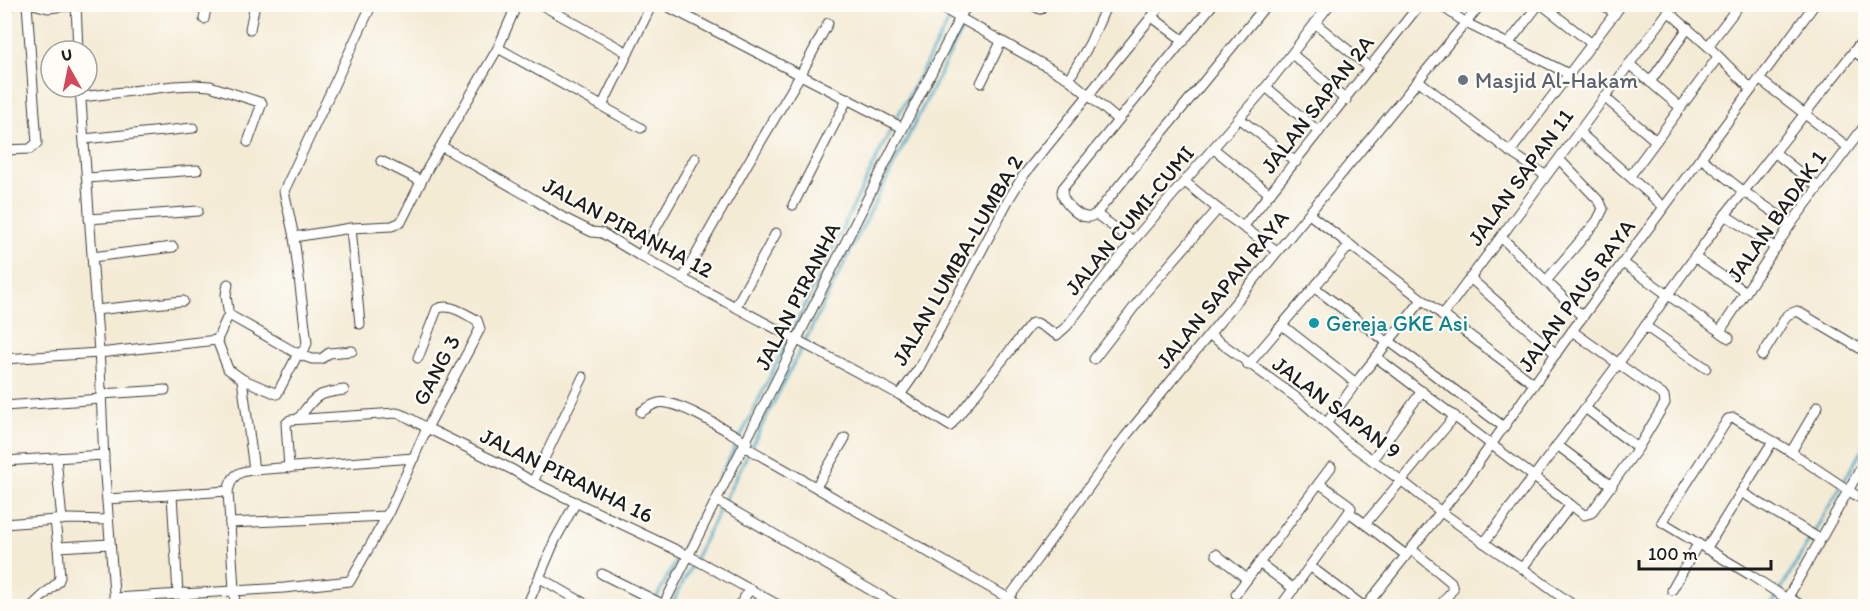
<svg xmlns="http://www.w3.org/2000/svg" width="1870" height="611" viewBox="0 0 1870 611" font-family="Itim,sans-serif">
<style>
.lines{fill:none;stroke-linecap:round;stroke-linejoin:round}
.stream{stroke:#44a7c4;stroke-width:3}
.minor-casing{stroke:#3c3b38;stroke-width:11}
.minor{stroke:#fff;stroke-width:9}
.worship-dot{fill:#6b7280;stroke:#fdfcf7;stroke-width:2}
.culture-dot{fill:#0f9aa8;stroke:#fdfcf7;stroke-width:2}
.labels{text-anchor:middle;stroke-width:4.5;stroke-linejoin:round;paint-order:stroke}
.worship-label{font-size:22px;fill:#5b616d;stroke:#fdfcf7;text-anchor:start}
.street-label{font-size:22px;fill:#1c1c1c;stroke:#fdfcf7}
.culture-label{font-size:22px;fill:#0d838f;stroke:#fdfcf7;text-anchor:start}
</style>
<rect width="100%" height="100%" fill="#fdfcf7"/>
<filter id="ink" filterUnits="userSpaceOnUse"><feTurbulence type="fractalNoise" baseFrequency=".0167" numOctaves="2"/><feDisplacementMap in="SourceGraphic" scale="12" xChannelSelector="R" yChannelSelector="G"/><feConvolveMatrix kernelMatrix="1 2 1 2 8 2 1 2 1" color-interpolation-filters="sRGB"/></filter>
<filter id="wash" filterUnits="userSpaceOnUse"><feTurbulence type="fractalNoise" baseFrequency=".008" numOctaves="4" result="noise"/><feDisplacementMap in="SourceGraphic" scale="24" xChannelSelector="R" yChannelSelector="G"/><feGaussianBlur stdDeviation="1.35" result="paint"/><feColorMatrix in="noise" values="0 0 0 0 0 0 0 0 0 0 0 0 0 0 0 0 0 1.4 0 .05"/><feComposite in="paint" operator="in"/></filter>
<g filter="url(#wash)">
<rect width="100%" height="100%" fill="#f4ebd5"/>
<g class="lines">
<g class="stream">
<path d="M682,549L740,438L894,123L958,4"/>
<path d="M652,606L679,555"/>
<path d="M671,606L975,4"/>
<path d="M1771,606L1866,443"/>
</g>
</g>
</g>
<g filter="url(#ink)">
<g class="lines">
<g class="minor-casing">
<g id="minor">
<path d="M33,4L48,8L76,5"/>
<path d="M76,4L78,51"/>
<path d="M540,4L628,53"/>
<path d="M663,4L903,128"/>
<path d="M935,4L1069,79L1090,43L1107,4"/>
<path d="M1030,4L1040,9L1044,4"/>
<path d="M1213,4L1063,188C1058,199 1078,217 1087,217C1090,218 1093,215 1096,214L1267,4"/>
<path d="M1439,4L1466,23L1569,74"/>
<path d="M1541,4L1591,43"/>
<path d="M1602,4L1615,14"/>
<path d="M4,7L13,4"/>
<path d="M1668,11L1711,49L1751,89"/>
<path d="M1152,17L1184,41"/>
<path d="M204,19L207,4"/>
<path d="M1315,23L1370,68"/>
<path d="M250,29L255,4"/>
<path d="M1508,44L1539,4"/>
<path d="M1708,46L1740,4"/>
<path d="M498,48L641,128"/>
<path d="M1854,51L1866,60"/>
<path d="M1292,54L1346,100"/>
<path d="M1629,64L1681,108"/>
<path d="M1069,79L1118,120"/>
<path d="M1759,79L1848,147"/>
<path d="M1419,81L1510,152L1545,175"/>
<path d="M1650,82L1688,28"/>
<path d="M981,83L1001,42"/>
<path d="M80,87L100,366L104,462L115,606"/>
<path d="M1266,87L1319,132"/>
<path d="M81,97L174,86L195,85L210,86L262,103L248,142"/>
<path d="M1604,97L1656,141"/>
<path d="M602,106L652,4"/>
<path d="M1239,118L1296,162"/>
<path d="M1579,132L1664,207"/>
<path d="M84,139L193,128"/>
<path d="M441,146L535,200L562,217L592,232L602,233L640,256L900,395L950,426L1032,323H1037L1057,335L1067,326L1133,241L1266,87L1330,4"/>
<path d="M1214,149L1270,194"/>
<path d="M4,150L30,149L37,143L27,4"/>
<path d="M1510,152L1622,4"/>
<path d="M1774,152L1818,187"/>
<path d="M1701,158L1743,191L1791,224"/>
<path d="M381,161L421,181"/>
<path d="M1630,176L1718,57"/>
<path d="M87,178L197,170"/>
<path d="M1185,182L1218,209L1277,251"/>
<path d="M793,205L848,98"/>
<path d="M1096,214L1133,241"/>
<path d="M1309,214L1534,384"/>
<path d="M1725,215L1776,248"/>
<path d="M89,219L198,211"/>
<path d="M1243,227L1420,4"/>
<path d="M351,228L360,324"/>
<path d="M294,237L284,191L372,4"/>
<path d="M1501,237L1583,317"/>
<path d="M640,256L695,158"/>
<path d="M92,257L173,247"/>
<path d="M1694,257L1746,292"/>
<path d="M1623,263L1729,338"/>
<path d="M683,278L745,168L801,74L828,23"/>
<path d="M1470,278L1556,354"/>
<path d="M1546,281L1597,221L1603,209L1600,202L1559,159"/>
<path d="M228,284L226,295L229,317"/>
<path d="M1315,288L1388,343"/>
<path d="M736,306L776,233"/>
<path d="M95,310L183,301"/>
<path d="M1442,316L1674,4"/>
<path d="M1282,325L1356,383"/>
<path d="M1645,326L1706,368"/>
<path d="M1720,331L1791,224L1866,124"/>
<path d="M1210,335L1301,401L1347,442L1402,481L1440,511L1493,549L1522,568L1571,505L1584,515L1591,513L1638,448L1665,403L1664,396L1572,331"/>
<path d="M217,340L227,318L231,316L298,354L312,359H321L329,353L352,351"/>
<path d="M1389,341L1504,427"/>
<path d="M1762,356L1787,315L1797,311L1866,352"/>
<path d="M1376,357L1571,505"/>
<path d="M418,358L437,309C449,302 466,315 477,320L480,329L427,428L513,470L533,482L689,556L780,606"/>
<path d="M4,359L99,353L217,340L228,369L242,379L277,394L298,354L304,350L307,343L294,237L351,228L392,226L401,222L428,168L498,48L517,4"/>
<path d="M1094,359L1145,293L1218,209"/>
<path d="M1248,365L1350,245"/>
<path d="M242,379L254,470"/>
<path d="M101,394L165,390"/>
<path d="M900,395L919,368L1009,199L1023,176L1162,4"/>
<path d="M4,406L101,399"/>
<path d="M1585,408L1638,448"/>
<path d="M641,412C649,407 656,401 667,403C687,406 727,431 747,442"/>
<path d="M298,419C316,396 314,394 344,390"/>
<path d="M1326,424L1361,376L1422,300"/>
<path d="M1557,445L1612,486"/>
<path d="M744,446L1008,598L1017,606"/>
<path d="M1791,452L1818,406"/>
<path d="M56,458L62,520"/>
<path d="M1372,460L1422,391"/>
<path d="M4,461L104,455"/>
<path d="M533,482L583,377"/>
<path d="M1319,483L1331,467"/>
<path d="M816,487L845,438"/>
<path d="M1741,492L1820,539"/>
<path d="M172,495L178,594"/>
<path d="M107,499L228,491"/>
<path d="M717,501L898,606"/>
<path d="M1349,512L1406,555"/>
<path d="M55,520L58,547"/>
<path d="M230,523L387,516"/>
<path d="M4,524L69,519L108,520"/>
<path d="M1365,524L1455,416"/>
<path d="M1484,543L1618,364L1725,215L1866,36"/>
<path d="M1411,549L1451,582L1453,589L1440,606"/>
<path d="M1706,549L1773,441"/>
<path d="M1216,554L1247,579"/>
<path d="M1259,563L1294,589"/>
<path d="M1311,567L1363,606"/>
<path d="M1522,568L1574,606"/>
<path d="M602,574L664,605"/>
<path d="M540,578L582,602"/>
<path d="M1672,590L1698,544"/>
<path d="M184,593L185,606"/>
<path d="M1236,594L1319,483L1348,504L1351,508L1349,512L1281,606"/>
<path d="M1788,597L1802,606"/>
<path d="M114,598L284,588L350,581L387,516L427,428C417,423 407,415 396,413L290,420L286,424L289,468"/>
<path d="M1787,599L1752,576L1662,522L1728,419L1734,418L1791,452L1866,502"/>
<path d="M32,606L58,582L60,577L58,547L110,544"/>
<path d="M235,606L228,491C232,475 238,471 254,470L414,458"/>
<path d="M527,606L555,540L576,502"/>
<path d="M663,606L907,120L967,4"/>
<path d="M739,606L750,589"/>
<path d="M1003,606L1125,437L1481,4"/>
<path d="M1366,606L1466,480L1572,331L1815,4"/>
<path d="M1783,606L1866,459"/>
</g>
</g>
<use href="#minor" class="minor"/>
</g>
</g>
<circle class="worship-dot" cx="1463" cy="80" r="6"/>
<circle class="culture-dot" cx="1314" cy="323" r="6"/>
<g class="labels">
<g class="worship-label">
<text x="1475" y="88">Masjid Al-Hakam</text>
</g>
<g class="street-label">
<text transform="translate(1317 104) rotate(-52)" y="8">JALAN SAPAN 2A</text>
<text transform="translate(1520 177) rotate(-54)" y="8">JALAN SAPAN 11</text>
<text transform="translate(1776 216) rotate(-55)" y="8">JALAN BADAK 1</text>
<text transform="translate(1129 220) rotate(-50)" y="8">JALAN CUMI-CUMI</text>
<text transform="translate(628 227) rotate(28)" y="8">JALAN PIRANHA 12</text>
<text transform="translate(957 260) rotate(-60)" y="8">JALAN LUMBA-LUMBA 2</text>
<text transform="translate(1222 289) rotate(-51)" y="8">JALAN SAPAN RAYA</text>
<text transform="translate(1576 295) rotate(-54)" y="8">JALAN PAUS RAYA</text>
<text transform="translate(797 296) rotate(-63)" y="8">JALAN PIRANHA</text>
<text transform="translate(436 370) rotate(-62)" y="8">GANG 3</text>
<text transform="translate(1337 407) rotate(37)" y="8">JALAN SAPAN 9</text>
<text transform="translate(567 475) rotate(26)" y="8">JALAN PIRANHA 16</text>
</g>
<g class="culture-label">
<text x="1326" y="331">Gereja GKE Asi</text>
</g>
</g>
<rect width="1870" height="611" fill="none" stroke="#fdfcf7" stroke-width="24"/>
<g transform="translate(69 69) rotate(351)"><circle r="28" fill="#fdfcf7" stroke="#a3a29f" stroke-width="1.5"/>
<path d="M0-4.5L10 22L0 15L-10 22Z" fill="#d1495b"/>
<text y="-9" font-size="16" font-weight="bold" text-anchor="middle" fill="#1c1c1c">U</text>
</g>
<path d="M1639 560v9h132v-9" fill="none" stroke="#1c1c1c" stroke-width="3"/>
<text x="1648" y="560" font-size="18" fill="#1c1c1c" stroke="#fdfcf7" stroke-width="4.5" paint-order="stroke">100 m</text>
</svg>
